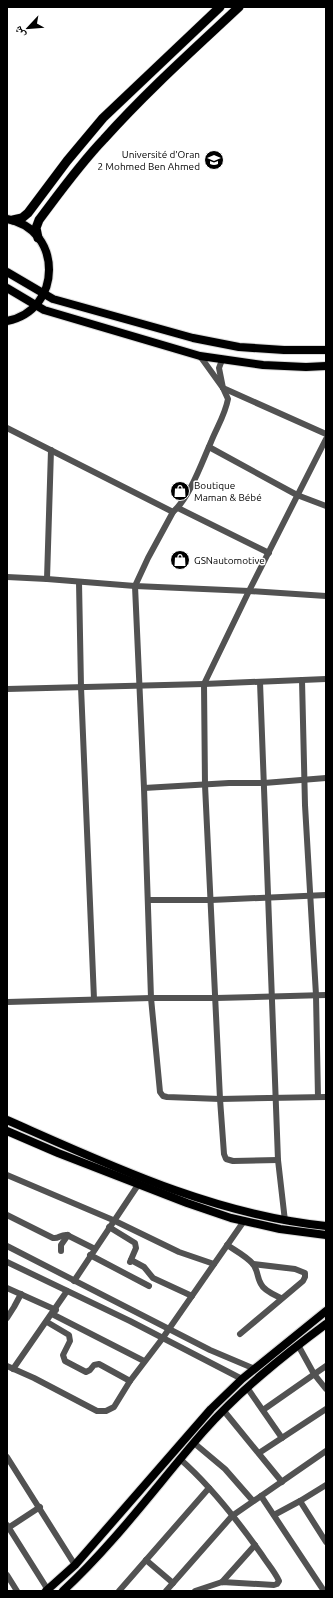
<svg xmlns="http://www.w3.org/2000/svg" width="333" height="1598" viewBox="0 0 333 1598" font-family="Ubuntu,'Noto Naskh Arabic',sans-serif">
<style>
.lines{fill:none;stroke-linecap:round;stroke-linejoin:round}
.major-casing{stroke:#dbdbdb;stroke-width:10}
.highway-casing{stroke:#dbdbdb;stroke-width:10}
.minor{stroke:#525252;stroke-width:6}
.major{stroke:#000;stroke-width:8}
.highway{stroke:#000;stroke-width:9}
.labels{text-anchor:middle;stroke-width:3;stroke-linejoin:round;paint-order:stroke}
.poi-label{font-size:10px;fill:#000;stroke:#fff;text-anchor:start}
</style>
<rect width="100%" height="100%" fill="#fff"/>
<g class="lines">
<g class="major-casing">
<g id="major">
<path d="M7,219C63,229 63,310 7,321"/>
<path d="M7,272L53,299L193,338L239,347L284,350H326"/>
<path d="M7,288L44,310L200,356L263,365L306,367L326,366"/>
<path d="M7,1120C109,1165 214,1215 326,1226"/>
<path d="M7,1131L58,1153L187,1203L231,1218L280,1229L326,1235"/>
<path d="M46,1591L75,1565L211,1409L242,1379L326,1311"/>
<path d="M63,1591C115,1543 157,1485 203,1432C239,1391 283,1356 326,1324"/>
</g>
</g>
<g class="highway-casing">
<g id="highway">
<path d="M13,220L22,218L28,213L67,161L103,118L220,7"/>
<path d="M38,238L36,228L39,220C60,192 80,164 104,139C146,92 193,50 239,7"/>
</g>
</g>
<g class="minor">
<path d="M200,356L223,388L219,368L222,360"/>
<path d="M223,388L228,399C225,415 217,427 211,442C202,462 190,497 173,512L148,558L135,586L144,788L151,998L160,1092L163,1096L167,1097L220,1099L326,1097"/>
<path d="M223,388L326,434"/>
<path d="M7,428L173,512"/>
<path d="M209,447L297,495L326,506"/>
<path d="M178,508L269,553"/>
<path d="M7,577L47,579L135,586L249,591L326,596"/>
<path d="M47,579L51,450"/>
<path d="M79,582L81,687L94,999"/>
<path d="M302,680L305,805L316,995L318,1097"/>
<path d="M260,682L278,1160L285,1221"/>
<path d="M7,689L204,684L326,679"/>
<path d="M144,788L229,783H264L326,778"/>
<path d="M148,900H211L326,895"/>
<path d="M7,1002L151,998H216L326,995"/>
<path d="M278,1160L233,1161L226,1159L224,1154L220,1099L205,785L204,684L249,591L326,439"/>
<path d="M7,1175L113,1220L179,1252L214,1264"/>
<path d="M7,1215L53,1238C59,1239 61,1234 67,1235L95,1249"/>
<path d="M109,1227L135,1243L136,1248L130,1262"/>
<path d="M227,1245C236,1251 246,1256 253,1264C258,1270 257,1278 261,1284C264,1291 275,1295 281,1298"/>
<path d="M7,1246L210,1350L255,1369"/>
<path d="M61,1251V1245L68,1235"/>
<path d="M90,1255L149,1286"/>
<path d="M131,1260L144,1267L153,1278L192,1296"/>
<path d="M7,1262L130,1321L242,1379"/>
<path d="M74,1281L138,1185"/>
<path d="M7,1288L56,1310"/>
<path d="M52,1314L144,1361"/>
<path d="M7,1318L14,1307L21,1294"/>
<path d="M47,1322L69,1335L70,1341L63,1355L65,1361L86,1372L90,1370L94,1365L99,1364L130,1381"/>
<path d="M240,1334L303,1281L305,1277V1273L295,1269L253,1264"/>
<path d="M298,1345L314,1374L326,1389"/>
<path d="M7,1366L34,1378L97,1411H106L114,1407L130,1381L162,1339L244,1221"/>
<path d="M13,1369L67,1291"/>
<path d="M248,1389L282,1438"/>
<path d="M263,1410L326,1366"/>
<path d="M224,1411L282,1482"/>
<path d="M194,1443L225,1469L253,1501"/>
<path d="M259,1453L326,1409"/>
<path d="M7,1457L75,1565"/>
<path d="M180,1459C212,1487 238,1521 262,1555C267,1563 275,1572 279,1581L277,1584L274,1585L222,1582L195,1591"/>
<path d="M261,1496L324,1591"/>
<path d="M300,1501L326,1542"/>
<path d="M274,1515L300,1501L326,1485"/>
<path d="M7,1525L48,1590"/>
<path d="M8,1528L40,1507"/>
<path d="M146,1560L173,1583"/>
<path d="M7,1575L17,1591"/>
<path d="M222,1582L255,1545"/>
<path d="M119,1591L209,1488"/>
<path d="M166,1591L232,1516L326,1451"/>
</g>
<use href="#major" class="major"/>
<use href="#highway" class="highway"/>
</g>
<defs>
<g id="university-disc" transform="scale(1)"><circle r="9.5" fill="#000" stroke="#fff"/><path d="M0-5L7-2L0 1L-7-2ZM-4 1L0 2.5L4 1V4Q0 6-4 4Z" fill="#fff"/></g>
<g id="shop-disc" transform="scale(1)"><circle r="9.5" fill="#000" stroke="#fff"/><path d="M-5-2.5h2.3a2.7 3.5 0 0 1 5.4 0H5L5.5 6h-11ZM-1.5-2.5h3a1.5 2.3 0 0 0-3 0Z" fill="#fff"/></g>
</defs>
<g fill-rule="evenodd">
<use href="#university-disc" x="214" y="160"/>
<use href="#shop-disc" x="180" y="491"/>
<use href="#shop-disc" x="180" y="560"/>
</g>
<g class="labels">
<g class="poi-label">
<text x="200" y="158" text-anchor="end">Université d'Oran<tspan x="200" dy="12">2 Mohmed Ben Ahmed</tspan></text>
<text x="194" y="489">Boutique<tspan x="194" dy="12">Maman &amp; Bébé</tspan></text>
<text x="194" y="564">GSNautomotive</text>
</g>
</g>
<rect width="333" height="1598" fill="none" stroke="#000000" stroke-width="16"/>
<g transform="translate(28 28) rotate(244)" stroke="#ffffff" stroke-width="3" paint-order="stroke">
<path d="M0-3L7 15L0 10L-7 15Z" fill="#000000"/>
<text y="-6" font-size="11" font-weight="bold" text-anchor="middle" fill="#000000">ش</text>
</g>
</svg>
